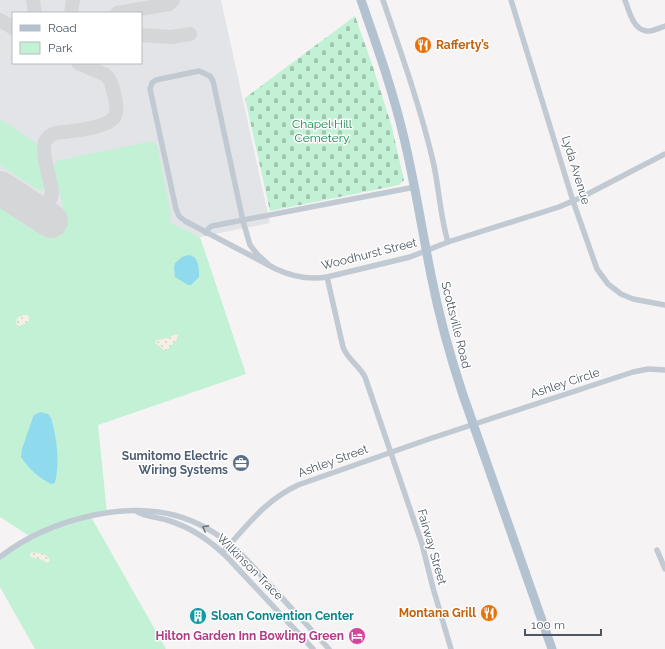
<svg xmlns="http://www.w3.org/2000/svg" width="665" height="649" viewBox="0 0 665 649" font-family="Raleway,sans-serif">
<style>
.airport{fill:#e2e4e7;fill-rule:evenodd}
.green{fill:#c3f1d5}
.sand{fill:url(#sand-dots)}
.cemetery{fill:url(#cemetery-stones)}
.water{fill:#90daee}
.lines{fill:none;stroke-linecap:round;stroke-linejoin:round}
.taxiway{stroke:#d5d6d8;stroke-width:14}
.runway{stroke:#d5d6d8;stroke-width:34}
.minor{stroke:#c1cad2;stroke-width:5.5}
.primary{stroke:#b3c2d1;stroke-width:9}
.oneway{stroke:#6e7983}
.labels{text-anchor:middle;stroke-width:3;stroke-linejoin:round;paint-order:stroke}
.food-label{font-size:12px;font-weight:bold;fill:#c56008;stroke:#fff;text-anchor:start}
.park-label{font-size:12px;fill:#17864f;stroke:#fff}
.street-label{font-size:12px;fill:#4a5661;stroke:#fff}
.service-label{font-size:12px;font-weight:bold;fill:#4e5e75;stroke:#fff;text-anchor:end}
.culture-label{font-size:12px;font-weight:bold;fill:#0d838f;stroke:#fff;text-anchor:start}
.hotel-label{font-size:12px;font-weight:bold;fill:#b23c85;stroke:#fff;text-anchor:end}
</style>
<defs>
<pattern id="sand-dots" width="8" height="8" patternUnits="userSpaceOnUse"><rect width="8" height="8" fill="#f5f0e5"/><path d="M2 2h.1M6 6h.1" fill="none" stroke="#d4d0c7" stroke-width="1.8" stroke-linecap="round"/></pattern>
<pattern id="cemetery-stones" width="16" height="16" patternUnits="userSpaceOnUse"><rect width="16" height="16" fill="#c3f1d5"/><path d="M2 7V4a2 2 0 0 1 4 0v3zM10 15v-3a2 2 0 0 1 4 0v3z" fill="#a0c6b0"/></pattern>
</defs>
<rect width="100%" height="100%" fill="#f5f3f3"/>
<path class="airport" d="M0,0H221L270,223L200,237L0,282ZM13,13H141V63H13Z"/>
<g class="green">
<path d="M0,119L39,145L46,187L43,190H38L0,165Z"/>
<path d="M152,141L157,145L171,214L169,222L200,237L246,374L98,425L107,513L91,517L166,649H35L0,587V557L31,537L0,517V208L43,236L63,206L53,167L56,162L60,160Z"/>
</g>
<g class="sand">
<path d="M23,315H28L29,319L28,322L20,326L17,325L16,323L17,318Z"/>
<path d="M175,334L178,335V338L167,350H164L155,343L156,340L168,338Z"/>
<path d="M32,552C39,553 48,554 50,561L47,563L43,560L31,557L30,554Z"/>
</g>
<path class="cemetery" d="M355,16L373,67L391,124L404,180L399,185L270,211L245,98Z"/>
<g class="water">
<path d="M188,255C199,256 199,268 199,277L191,285H188L175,277L174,268L175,263L182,257Z"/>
<path d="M40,412L48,414L51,418C57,439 60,461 55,483L51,484C39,478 28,468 21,457L22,449L33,417L34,415Z"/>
</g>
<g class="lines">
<g class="taxiway">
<path d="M33,0L35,13"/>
<path d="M71,13L73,0"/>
<path d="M117,13L169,4L173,0"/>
<path d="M0,20L13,28"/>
<path d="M141,35L171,37L190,34"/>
<path d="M24,203C37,209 52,208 52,190C50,180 40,148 46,140C48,136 52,134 56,133C70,131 108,129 115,116C118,110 116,104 115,98C113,89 112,81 106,75L78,63"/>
</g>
<path class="runway" d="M0,188L51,221"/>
<g class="minor">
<path d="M383,0C401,53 420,106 433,161C439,187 440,216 448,242"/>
<path d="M511,0L573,201L597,269L608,284L621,294L633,299L665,305"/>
<path d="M625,0C629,11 633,29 646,31C652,32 659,28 665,26"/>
<path d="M206,233L209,228L212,226L415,187"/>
<path d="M269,265L257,254L250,245L243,221L213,81L210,76L199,71L156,80L152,83L150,89L176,209L179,216L185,221L276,269C293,277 308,280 327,277L410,257L448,242L559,207L580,198L665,154"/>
<path d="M327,277L343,347C347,359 359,365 365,377L422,544L433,588L451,649"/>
<path d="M136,511C145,517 157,517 167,520C190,527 210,540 228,558L313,649"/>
<path d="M657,550L665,569"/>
<path d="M223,552C247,526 264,501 298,485L429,439L633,372L648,369L665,370"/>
<path d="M0,557C27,536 61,522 94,515C139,506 180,509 219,536C239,549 255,569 271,586C290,607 310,628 329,649"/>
</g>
<path class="primary" d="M361,0C377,46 393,91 404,138C415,184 422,230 431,275C439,316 450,356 463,395L552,649"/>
</g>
<defs><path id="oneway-chevron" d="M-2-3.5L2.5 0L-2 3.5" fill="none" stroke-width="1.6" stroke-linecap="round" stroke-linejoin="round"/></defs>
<use class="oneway" href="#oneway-chevron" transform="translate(205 528) rotate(-152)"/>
<defs>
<g id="restaurant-disc" transform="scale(0.9)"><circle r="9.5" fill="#e8710a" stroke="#fff"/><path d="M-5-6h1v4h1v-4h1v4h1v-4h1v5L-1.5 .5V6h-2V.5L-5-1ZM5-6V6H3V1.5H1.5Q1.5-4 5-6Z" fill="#fff"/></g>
<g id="office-disc" transform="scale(0.9)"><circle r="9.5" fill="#5c6f8a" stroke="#fff"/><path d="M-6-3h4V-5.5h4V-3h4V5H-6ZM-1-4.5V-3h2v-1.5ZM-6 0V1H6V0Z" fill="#fff"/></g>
<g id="building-disc" transform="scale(0.9)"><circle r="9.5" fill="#0f9aa8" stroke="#fff"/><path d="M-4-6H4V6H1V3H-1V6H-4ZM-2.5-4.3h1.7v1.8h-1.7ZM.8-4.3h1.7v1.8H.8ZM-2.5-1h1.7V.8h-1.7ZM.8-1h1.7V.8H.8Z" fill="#fff"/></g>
<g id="hotel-disc" transform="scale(0.9)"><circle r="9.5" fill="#d1479c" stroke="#fff"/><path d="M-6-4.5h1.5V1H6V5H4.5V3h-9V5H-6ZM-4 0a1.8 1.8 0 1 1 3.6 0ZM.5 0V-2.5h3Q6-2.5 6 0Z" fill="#fff"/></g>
</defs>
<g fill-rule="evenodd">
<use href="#restaurant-disc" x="423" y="45"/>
<use href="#office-disc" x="241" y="463"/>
<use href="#restaurant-disc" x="489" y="613"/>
<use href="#building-disc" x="198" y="616"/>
<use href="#hotel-disc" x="357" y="636"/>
</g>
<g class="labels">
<g class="food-label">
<text x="436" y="49">Rafferty’s</text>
<text x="476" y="617" text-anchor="end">Montana Grill</text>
</g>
<g class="park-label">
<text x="322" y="128">Chapel Hill<tspan x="322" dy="14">Cemetery</tspan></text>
</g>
<g class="street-label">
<text transform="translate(576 170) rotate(73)" y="4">Lyda Avenue</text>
<text transform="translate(369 254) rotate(-14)" y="4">Woodhurst Street</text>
<text transform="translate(456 325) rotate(76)" y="4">Scottsville Road</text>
<text transform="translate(565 383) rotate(-18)" y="4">Ashley Circle</text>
<text transform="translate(333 461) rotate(-20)" y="4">Ashley Street</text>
<text transform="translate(432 547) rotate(74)" y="4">Fairway Street</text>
<text transform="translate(250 567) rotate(45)" y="4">Wilkinson Trace</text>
</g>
<g class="service-label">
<text x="228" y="460">Sumitomo Electric<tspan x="228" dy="14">Wiring Systems</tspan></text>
</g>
<g class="culture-label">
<text x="211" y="620">Sloan Convention Center</text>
</g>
<g class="hotel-label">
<text x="344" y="640">Hilton Garden Inn Bowling Green</text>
</g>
</g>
<rect x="12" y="12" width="130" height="52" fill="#ffffff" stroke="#b7bbc0"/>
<rect x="20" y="25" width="20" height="6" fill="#b3c2d1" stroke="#b7bbc0"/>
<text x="48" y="32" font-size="12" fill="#4a5661">Road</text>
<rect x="20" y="42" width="20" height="12" fill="#c3f1d5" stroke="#b7bbc0"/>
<text x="48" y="52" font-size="12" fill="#4a5661">Park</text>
<path d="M525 629v6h76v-6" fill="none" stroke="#4a5661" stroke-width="2"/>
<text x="531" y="629" font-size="12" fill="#4a5661" stroke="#ffffff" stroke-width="3" paint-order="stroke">100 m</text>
</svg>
